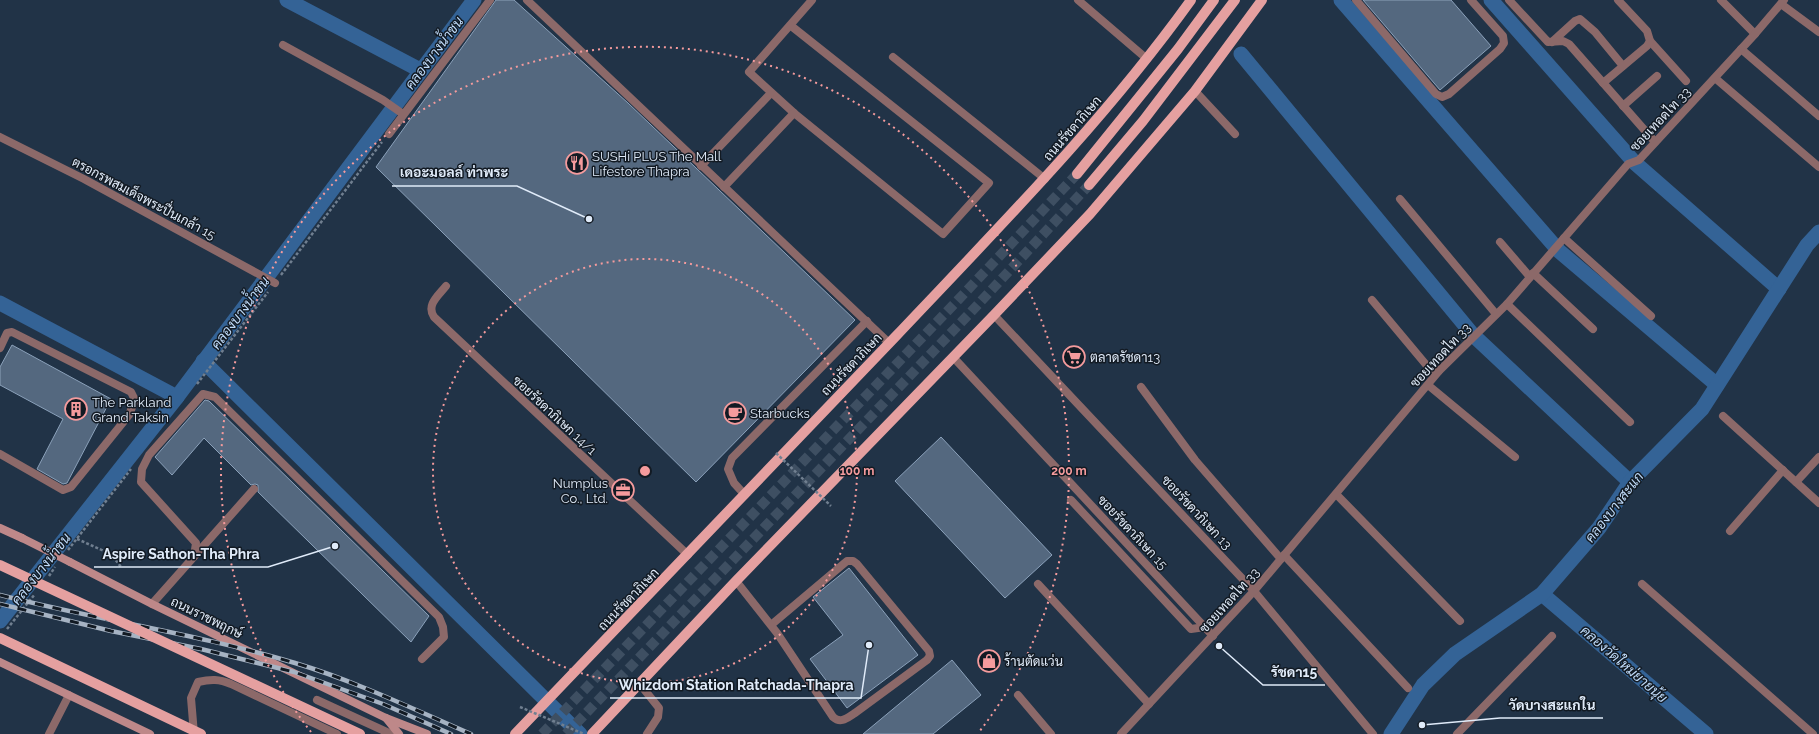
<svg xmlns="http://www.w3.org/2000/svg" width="1819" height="734" viewBox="0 0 1819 734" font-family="Raleway,Sarabun,sans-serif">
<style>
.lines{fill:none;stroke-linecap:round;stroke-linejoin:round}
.canal{stroke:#346396;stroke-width:15}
.building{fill:#54687f;stroke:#8ba1ba}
.primary-tunnel{stroke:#3e4f62;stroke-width:10;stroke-dasharray:10 5;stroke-linecap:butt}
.path{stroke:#707f90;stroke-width:2.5;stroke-dasharray:3 2;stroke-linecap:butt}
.lane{stroke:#8c6969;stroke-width:8}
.street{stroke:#8c6969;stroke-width:8}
.secondary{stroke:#be8889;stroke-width:8}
.primary{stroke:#e5a0a0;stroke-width:10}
.rail-casing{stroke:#a6b3c3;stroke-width:4.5}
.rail{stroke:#121a23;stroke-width:3;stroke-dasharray:9;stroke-linecap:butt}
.path-bridge{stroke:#707f90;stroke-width:2.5;stroke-dasharray:3 2;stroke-linecap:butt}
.secondary-bridge{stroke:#be8889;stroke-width:8}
.primary-bridge{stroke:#e5a0a0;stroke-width:10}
.ring{fill:none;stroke:#f59b9d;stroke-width:2;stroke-dasharray:2 4}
.labels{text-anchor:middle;stroke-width:3;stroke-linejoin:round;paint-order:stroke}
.street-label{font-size:13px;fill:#e0ebf9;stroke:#121a23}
.poi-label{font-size:13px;fill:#e0ebf9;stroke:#121a23;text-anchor:start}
.water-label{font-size:14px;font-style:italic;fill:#bed9f7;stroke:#121a23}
.centre{fill:#f59b9d;stroke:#121a23;stroke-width:2}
.ring-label{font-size:12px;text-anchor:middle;font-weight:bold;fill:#f59b9d;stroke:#121a23;stroke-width:3;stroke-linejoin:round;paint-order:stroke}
.leader{fill:none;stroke:#e0ebf9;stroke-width:1.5}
.callout-dot{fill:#e0ebf9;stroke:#121a23;stroke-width:1.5}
.callout-label{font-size:14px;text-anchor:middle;font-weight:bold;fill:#e0ebf9;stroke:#121a23;stroke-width:3;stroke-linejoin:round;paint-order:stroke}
</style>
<rect width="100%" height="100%" fill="#213347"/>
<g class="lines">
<g class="canal">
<path d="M287,0L420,70"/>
<path d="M1341,0L1559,251L1717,385"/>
<path d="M1491,0L1635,163L1779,289"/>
<path d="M1241,54L1473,335L1630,482"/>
<path d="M0,303L177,397"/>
<path d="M203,361L580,734"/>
<path d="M1542,594L1706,734"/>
<path d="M0,621L177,397L474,0"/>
<path d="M1391,734L1423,685L1455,654L1542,594L1599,528L1630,482L1702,409L1807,245L1819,232"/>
</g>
</g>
<g class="building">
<path d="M496,0H514L628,103L855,320L696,482L376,167Z"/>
<path d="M1363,0H1451L1491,46L1440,90Z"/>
<path d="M12,345L111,399L67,483L63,484L37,469L63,419L0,385V367Z"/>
<path d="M205,400L209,401L429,616L411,642L258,492V485L255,484L251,485L204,438L172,475L155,457Z"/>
<path d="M941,437L1052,555L1005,598L895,481Z"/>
<path d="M849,568L918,655L847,708L810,659L843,635L813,597Z"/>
<path d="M952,660L981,695L933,734H863Z"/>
</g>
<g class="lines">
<g class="primary-tunnel">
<path d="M542,734L958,300L1077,174"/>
<path d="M566,734L971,312L1089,185"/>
</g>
<g class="path">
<path d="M281,275L382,142"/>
<path d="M197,384L268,292"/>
<path d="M77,539L111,554L121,567"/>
<path d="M68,550L131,469"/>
<path d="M49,576L55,567"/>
<path d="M7,629L35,594"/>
</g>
<g class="lane">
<path d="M527,0L889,343"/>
<path d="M1078,0L1147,59"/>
<path d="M1356,0L1436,94L1442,97L1449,94L1500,49L1504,43L1503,36L1471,0"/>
<path d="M1509,0L1548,42L1563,41L1569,44L1655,142"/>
<path d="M790,25L989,183L943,234L794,113L749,72L812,0"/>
<path d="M1650,41L1686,81"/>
<path d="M1552,42L1575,21L1580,19L1595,32L1623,66"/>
<path d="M893,57L1045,179"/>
<path d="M1603,83L1647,46L1650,41L1647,31L1618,0"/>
<path d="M1195,91L1235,134"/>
<path d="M1623,106L1657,76"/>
<path d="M701,166L771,93"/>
<path d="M724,187L794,113"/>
<path d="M1372,300L1428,367L1439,371"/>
<path d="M0,348L7,333L12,332L131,392L135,400L129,415L71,487L63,490L0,454"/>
<path d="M745,495L734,483L728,469L732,458L867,321"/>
<path d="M1071,500L1191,629L1205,627"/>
<path d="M194,556L196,543L141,482L142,469L149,455L203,394L215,397L439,617L443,627L444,637L422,659"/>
<path d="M736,581L777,633L833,717C841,724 847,718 855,713L927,660L930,656L929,651L857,564L853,561H847L771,625"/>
<path d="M1038,584L1149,704"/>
<path d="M152,604L254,489"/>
<path d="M639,683L659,708L658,717L647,734"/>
<path d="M1018,695L1051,734"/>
<path d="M317,700L391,734"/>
<path d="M194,734L191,698L198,682C211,679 219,679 231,684L337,734"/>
<path d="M1457,734L1552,636"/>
</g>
<g class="street">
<path d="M1721,0L1755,34"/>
<path d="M1781,4L1819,32"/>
<path d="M283,45L383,100L403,114"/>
<path d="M1741,49L1819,116"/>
<path d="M1715,78L1819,167"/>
<path d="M389,134L490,0"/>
<path d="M0,137L84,179L275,283"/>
<path d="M1400,199L1496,314"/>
<path d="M1564,238L1651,316"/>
<path d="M1500,242L1530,277"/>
<path d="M1533,273L1593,329"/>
<path d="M446,286C438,296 426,305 434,317L688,555"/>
<path d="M1507,304L1630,422"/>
<path d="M994,315L1254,591L1373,734"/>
<path d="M953,357L1213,636"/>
<path d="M1428,385L1515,457"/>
<path d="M1141,387L1195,460L1281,559"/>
<path d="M1723,416L1819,503"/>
<path d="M1796,482L1819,457"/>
<path d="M1336,494L1460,621"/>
<path d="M1730,531L1783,470"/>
<path d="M1284,555L1408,688"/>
<path d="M1642,584L1813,734"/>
<path d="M49,734L69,695"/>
<path d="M1121,734L1254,591L1439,371L1507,304L1628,164L1639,160L1755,34L1784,0"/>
</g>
<g class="secondary">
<path d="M0,528L22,538"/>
<path d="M70,562L152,604L386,718L427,734"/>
<path d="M0,662L150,734"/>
<path d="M386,718L399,734"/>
</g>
<g class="primary">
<path d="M1077,174L1178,49L1214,0"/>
<path d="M1089,185L1143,121L1235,0"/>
<path d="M515,734C643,602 770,469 897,335C999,227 1104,121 1191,0"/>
<path d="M592,734L736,581L994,315L1090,214L1195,91L1262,0"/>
</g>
<g class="rail-casing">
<g id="rail">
<path d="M0,595C97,620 198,634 295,663C355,681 413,709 471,734"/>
<path d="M0,604L111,631L201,649L294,672L383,704L451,734"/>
</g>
</g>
<use href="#rail" class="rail"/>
<g class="path-bridge">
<path d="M776,453L831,506"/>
<path d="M520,707L584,734"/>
</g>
<path class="secondary-bridge" d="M22,538L70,562"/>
<g class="primary-bridge">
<path d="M0,565L360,734"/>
<path d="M0,638L201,734"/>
</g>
</g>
<g class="ring">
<circle cx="645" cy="471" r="212"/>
<path d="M311 732A424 424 0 1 1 979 732"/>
</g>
<defs>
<g id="restaurant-ring" transform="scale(1.15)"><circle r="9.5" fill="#121a23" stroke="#f59b9d" stroke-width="1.5"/><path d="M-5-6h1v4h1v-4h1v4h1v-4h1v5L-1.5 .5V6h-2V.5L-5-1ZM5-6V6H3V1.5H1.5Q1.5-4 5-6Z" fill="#f59b9d"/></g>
<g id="supermarket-ring" transform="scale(1.15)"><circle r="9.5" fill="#121a23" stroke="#f59b9d" stroke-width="1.5"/><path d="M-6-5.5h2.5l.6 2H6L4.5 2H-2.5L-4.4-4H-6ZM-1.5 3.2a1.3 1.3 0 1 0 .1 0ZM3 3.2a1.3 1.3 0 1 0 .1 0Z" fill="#f59b9d"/></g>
<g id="building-ring" transform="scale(1.15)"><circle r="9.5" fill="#121a23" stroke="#f59b9d" stroke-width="1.5"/><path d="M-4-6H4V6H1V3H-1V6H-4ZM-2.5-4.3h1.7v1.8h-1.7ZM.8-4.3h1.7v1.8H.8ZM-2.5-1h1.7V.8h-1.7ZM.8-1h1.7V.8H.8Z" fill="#f59b9d"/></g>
<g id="cafe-ring" transform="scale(1.15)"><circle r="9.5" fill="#121a23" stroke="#f59b9d" stroke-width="1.5"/><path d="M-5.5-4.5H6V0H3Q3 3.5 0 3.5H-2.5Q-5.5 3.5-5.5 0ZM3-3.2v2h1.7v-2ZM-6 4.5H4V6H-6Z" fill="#f59b9d"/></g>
<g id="office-ring" transform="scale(1.15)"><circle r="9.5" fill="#121a23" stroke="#f59b9d" stroke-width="1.5"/><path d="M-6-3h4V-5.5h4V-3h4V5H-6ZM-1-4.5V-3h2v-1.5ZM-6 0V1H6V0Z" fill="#f59b9d"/></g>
<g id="shop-ring" transform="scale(1.15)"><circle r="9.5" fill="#121a23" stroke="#f59b9d" stroke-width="1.5"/><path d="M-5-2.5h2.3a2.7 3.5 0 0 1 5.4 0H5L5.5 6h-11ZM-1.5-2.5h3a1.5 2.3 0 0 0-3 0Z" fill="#f59b9d"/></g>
</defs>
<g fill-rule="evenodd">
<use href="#restaurant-ring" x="577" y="163"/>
<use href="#supermarket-ring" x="1074" y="357"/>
<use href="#building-ring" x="76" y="409"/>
<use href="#cafe-ring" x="735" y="413"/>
<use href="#office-ring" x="623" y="490"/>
<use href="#shop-ring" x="989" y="661"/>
</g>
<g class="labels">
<g class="street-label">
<text transform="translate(1660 119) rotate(-47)" y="5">ซอยเทอดไท 33</text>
<text transform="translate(1072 128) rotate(-49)" y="5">ถนนรัชดาภิเษก</text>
<text transform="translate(144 198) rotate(28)" y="5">ตรอกรพสมเด็จพระปื่นเกล้า 15</text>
<text transform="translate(1440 355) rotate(-47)" y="5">ซอยเทอดไท 33</text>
<text transform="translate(851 364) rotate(-46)" y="5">ถนนรัชดาภิเษก</text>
<text transform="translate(555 415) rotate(43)" y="5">ซอยรัชดาภิเษก 14/1</text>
<text transform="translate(1197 512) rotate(47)" y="5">ซอยรัชดาภิเษก 13</text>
<text transform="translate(1133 532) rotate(47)" y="5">ซอยรัชดาภิเษก 15</text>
<text transform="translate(628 599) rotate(-46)" y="5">ถนนรัชดาภิเษก</text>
<text transform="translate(1229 600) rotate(-48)" y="5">ซอยเทอดไท 33</text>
<text transform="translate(207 617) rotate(26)" y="5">ถนนราชพฤกษ์</text>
</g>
<g class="poi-label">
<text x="592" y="161">SUSHi PLUS The Mall<tspan x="592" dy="15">Lifestore Thapra</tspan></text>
<text x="1090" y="362">ตลาดรัชดา13</text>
<text x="92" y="407">The Parkland<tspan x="92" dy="15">Grand Taksin</tspan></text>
<text x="750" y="418">Starbucks</text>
<text x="608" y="488" text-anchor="end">Numplus<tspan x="608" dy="15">Co., Ltd.</tspan></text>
<text x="1004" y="666">ร้านตัดแว่น</text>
</g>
<g class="water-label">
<text transform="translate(434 53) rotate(-53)" y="5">คลองบางน้ำชน</text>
<text transform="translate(240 313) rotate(-53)" y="5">คลองบางน้ำชน</text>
<text transform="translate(1614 507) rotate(-52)" y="5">คลองบางสะแก</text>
<text transform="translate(41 569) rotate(-52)" y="5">คลองบางน้ำชน</text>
<text transform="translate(1624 664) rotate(41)" y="5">คลองวัดใหม่ยายนุ้ย</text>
</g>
</g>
<circle cx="645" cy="471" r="6" class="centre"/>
<g class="ring-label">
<text x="857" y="475">100 m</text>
<text x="1069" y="475">200 m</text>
</g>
<path class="leader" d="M589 219L517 186H392M335 546L268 567H94M1219 646L1263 685H1325M869 645L861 698H610M1422 725L1500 718H1603"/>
<g class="callout-dot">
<circle cx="589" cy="219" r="4"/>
<circle cx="335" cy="546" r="4"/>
<circle cx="1219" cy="646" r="4"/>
<circle cx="869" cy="645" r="4"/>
<circle cx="1422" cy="725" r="4"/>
</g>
<g class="callout-label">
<text x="454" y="177">เดอะมอลล์ ท่าพระ</text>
<text x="181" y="559">Aspire Sathon-Tha Phra</text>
<text x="1294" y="677">รัชดา15</text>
<text x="736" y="690">Whizdom Station Ratchada-Thapra</text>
<text x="1552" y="710">วัดบางสะแกใน</text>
</g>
</svg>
